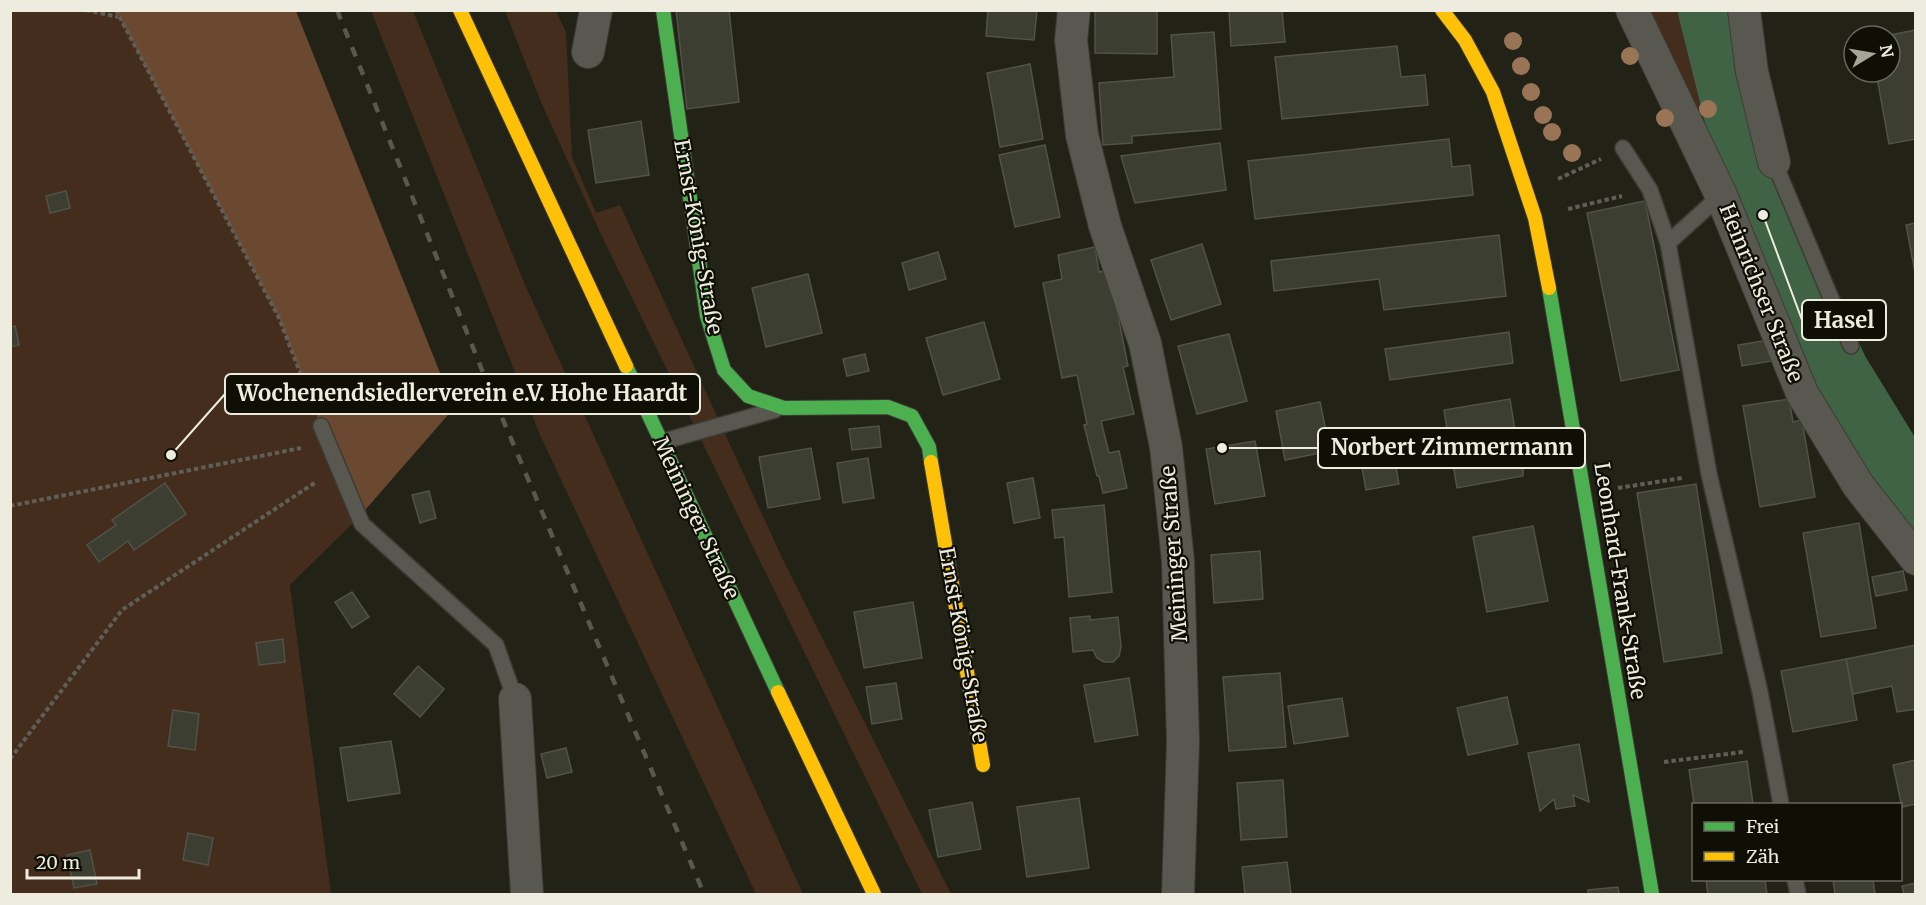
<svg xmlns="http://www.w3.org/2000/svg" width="1926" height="905" viewBox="0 0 1926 905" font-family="Merriweather,serif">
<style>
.green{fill:#442d1c}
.forest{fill:#6b4930}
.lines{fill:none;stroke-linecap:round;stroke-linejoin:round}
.river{stroke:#406345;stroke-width:68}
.building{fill:#3c3e31;stroke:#515248;stroke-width:1.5}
.lane-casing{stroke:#3d3c33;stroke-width:18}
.street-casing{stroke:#3d3c33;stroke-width:34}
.fast-casing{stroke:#3d3c33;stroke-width:16}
.slow-casing{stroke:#3d3c33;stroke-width:16}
.path{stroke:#5f5f57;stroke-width:4;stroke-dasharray:4.5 3;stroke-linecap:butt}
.lane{stroke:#595850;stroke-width:15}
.street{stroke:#595850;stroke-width:32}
.fast{stroke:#4caf50;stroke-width:14}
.slow{stroke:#ffc107;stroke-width:14}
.rail{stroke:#59584e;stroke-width:4.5;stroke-dasharray:10 10;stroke-linecap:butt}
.tree{fill:#9a7457}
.labels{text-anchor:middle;stroke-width:4.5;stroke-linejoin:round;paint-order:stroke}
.street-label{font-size:21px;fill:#edecde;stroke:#100f06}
.leader{fill:none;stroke:#edecde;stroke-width:2}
.callout-dot{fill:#edecde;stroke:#100f06;stroke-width:2}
.callout{fill:#100f06;stroke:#edecde;stroke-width:2}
.callout-label{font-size:22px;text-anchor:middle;font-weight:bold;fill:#edecde}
</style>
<rect width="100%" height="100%" fill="#232216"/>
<g class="green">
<path d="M10,11H116L279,318L337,468L359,517L290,585L331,894H11Z"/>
<path d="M371,11H413L526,287L803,894H756L540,435Z"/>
<path d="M505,11H556L566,32L572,157L596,213L620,205L783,560L951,894H922L598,228L541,102Z"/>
<path d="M1644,11H1682L1699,89L1720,158Z"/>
</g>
<path class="forest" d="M116,11H296L454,408L359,517L337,468L279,318Z"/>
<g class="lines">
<path class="river" d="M1712,10L1763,215L1835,372L1916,504"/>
</g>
<g class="building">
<path d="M676,10H729L739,102L687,109Z"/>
<path d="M988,10H1037L1034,40L986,36Z"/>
<path d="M1095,10H1157V54L1095,53Z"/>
<path d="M1229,10H1282L1285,42L1231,46Z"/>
<path d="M1916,30V139L1889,144L1876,72H1890V36H1885Z"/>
<path d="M1214,32L1221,129L1132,136V143L1103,145L1099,83L1174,77L1171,35Z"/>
<path d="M1397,46L1401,77L1425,75L1428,105L1282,119L1275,57Z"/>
<path d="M1030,64L1043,139L1000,147L987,73Z"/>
<path d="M641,121L649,175L596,183L588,130Z"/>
<path d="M1449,139L1452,167L1470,165L1473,195L1255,219L1248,161Z"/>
<path d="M1220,143L1226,190L1135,203L1121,156Z"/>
<path d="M1045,145L1060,217L1015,227L999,155Z"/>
<path d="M66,191L70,208L50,213L46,196Z"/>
<path d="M1645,201L1679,370L1621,381L1587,213Z"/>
<path d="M1916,223V278L1906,225Z"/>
<path d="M1499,235L1506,296L1384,310L1379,279L1274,291L1271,261Z"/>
<path d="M1202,244L1221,304L1171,320L1151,260Z"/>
<path d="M1095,247L1099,272L1109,270L1128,366L1123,367L1134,414L1101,421L1109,453L1119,451L1127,488L1103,493L1099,476H1097L1084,425L1087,424L1077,375L1062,378L1043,283L1062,279L1058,255Z"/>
<path d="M938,252L946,279L909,290L902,263Z"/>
<path d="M808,274L822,333L766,347L752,288Z"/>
<path d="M984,322L1000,379L943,395L926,338Z"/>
<path d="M15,326L19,345L10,347V327Z"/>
<path d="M1509,332L1513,363L1390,380L1385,349Z"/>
<path d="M1229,334L1247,401L1197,414L1178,346Z"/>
<path d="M1768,340L1772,361L1742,366L1738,345Z"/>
<path d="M865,354L869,371L847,376L843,359Z"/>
<path d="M1510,399L1516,437L1522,436L1523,476L1457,488L1444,410Z"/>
<path d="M1789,399L1793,422L1802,420L1815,497L1760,507L1743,406Z"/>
<path d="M1320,402L1330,451L1285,460L1276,411Z"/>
<path d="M879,426L881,447L852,450L849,429Z"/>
<path d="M1390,434L1399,484L1366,490L1357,440Z"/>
<path d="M1255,441L1265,496L1215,504L1206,449Z"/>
<path d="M811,448L820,499L768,508L759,457Z"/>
<path d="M868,458L874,498L843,503L837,463Z"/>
<path d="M1033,478L1040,518L1014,523L1007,483Z"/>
<path d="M165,483L186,514L134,550L128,541L99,562L87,545L116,525L112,520Z"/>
<path d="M1696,484L1722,653L1664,662L1637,493Z"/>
<path d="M429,491L436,518L420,523L412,495Z"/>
<path d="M1104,505L1112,592L1069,597L1064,537L1055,538L1052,510Z"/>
<path d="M1859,523L1876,628L1821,637L1803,533Z"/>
<path d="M1533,526L1548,601L1487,612L1473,537Z"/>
<path d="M1260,551L1263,599L1214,603L1211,555Z"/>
<path d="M1903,571L1907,590L1876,596L1872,577Z"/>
<path d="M352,592L369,617L352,628L335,602Z"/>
<path d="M913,602L922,658L864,668L854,612Z"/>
<path d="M1090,616V620L1118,617L1121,647L1119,656L1113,662H1104L1097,658L1093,650L1073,652L1070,618Z"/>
<path d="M283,639L285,662L259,665L256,643Z"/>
<path d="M1916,645V709L1897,712L1892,686L1853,694L1846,659Z"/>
<path d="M1846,659L1857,720L1793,732L1781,671Z"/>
<path d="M418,666L444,689L420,717L394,694Z"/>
<path d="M1280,673L1286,747L1229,751L1223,677Z"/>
<path d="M1129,678L1138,735L1095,742L1084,685Z"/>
<path d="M896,683L902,719L872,724L866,687Z"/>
<path d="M1507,697L1518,744L1468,755L1457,708Z"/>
<path d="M1342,698L1348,736L1294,744L1288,706Z"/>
<path d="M173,710L199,714L195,750L168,746Z"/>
<path d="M391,741L400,793L348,801L340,748Z"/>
<path d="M1579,744L1589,802L1573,795L1575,806L1556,809L1554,799L1540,811L1528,753Z"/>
<path d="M566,748L572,772L547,778L541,754Z"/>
<path d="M1916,760V804L1902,807L1893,765Z"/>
<path d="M1747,761L1753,804H1694L1689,770Z"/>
<path d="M1283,780L1287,837L1241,840L1237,783Z"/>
<path d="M1079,798L1089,868L1027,877L1017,807Z"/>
<path d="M972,802L981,849L938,857L929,810Z"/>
<path d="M188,833L213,838L208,865L183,860Z"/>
<path d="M90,850L97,884L74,888L67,855Z"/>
<path d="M1287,862L1291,894H1245L1242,867Z"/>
<path d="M1706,880H1765L1767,894H1708Z"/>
<path d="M1833,880H1873L1875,894H1835Z"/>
<path d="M1916,883V894H1904L1902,886Z"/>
<path d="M1618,887L1619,894H1588V890Z"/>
</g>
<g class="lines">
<g class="lane-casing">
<g id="lane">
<path d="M1623,148L1650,190L1668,243"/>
<path d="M1774,162L1851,346"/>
<path d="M1721,195L1668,243L1709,474L1760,692L1781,804"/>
<path d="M321,426L362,524L496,645L515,699"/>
<path d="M661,442L775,410"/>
<path d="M1795,880L1798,894"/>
</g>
</g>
<g class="street-casing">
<g id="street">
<path d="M1074,10L1071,40L1082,135L1105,226L1145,343L1166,447L1178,561L1183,742L1178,894"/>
<path d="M1632,10L1721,195L1802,393L1858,485L1916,559"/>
<path d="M1744,10L1752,72L1774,162"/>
<path d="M588,52L596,10"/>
<path d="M515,699L527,894"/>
</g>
</g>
<g class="fast-casing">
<g id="fast">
<path d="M663,10L707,316L724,370L748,396L784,408L888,407L912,416L929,447L931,462"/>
<path d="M1549,288L1652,894"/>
<path d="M626,366L778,692"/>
</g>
</g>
<g class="slow-casing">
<g id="slow">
<path d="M460,10L626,366"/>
<path d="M1442,10L1465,40L1493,92L1535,218L1549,288"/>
<path d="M931,462L983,765"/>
<path d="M778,692L874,894"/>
</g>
</g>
<g class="path">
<path d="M86,10L118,17"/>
<path d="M116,10L279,318L311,401"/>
<path d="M1558,179L1601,159"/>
<path d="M1568,209L1622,196"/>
<path d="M1618,488L1682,478"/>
<path d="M10,506L301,448"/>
<path d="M10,759L122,610L316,482"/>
<path d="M1664,762L1743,752"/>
</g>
<use href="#lane" class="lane"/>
<use href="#street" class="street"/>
<use href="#fast" class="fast"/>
<use href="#slow" class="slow"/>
<path class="rail" d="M337,10L484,375L704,894"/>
</g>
<g class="tree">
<circle cx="1513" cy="41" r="9"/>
<circle cx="1630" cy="56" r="9"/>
<circle cx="1521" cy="66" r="9"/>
<circle cx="1531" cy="92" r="9"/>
<circle cx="1708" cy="109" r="9"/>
<circle cx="1543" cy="115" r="9"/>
<circle cx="1665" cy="118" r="9"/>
<circle cx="1552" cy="132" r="9"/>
<circle cx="1572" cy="153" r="9"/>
</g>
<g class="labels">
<g class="street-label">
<text transform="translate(698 237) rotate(80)" y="7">Ernst-König-Straße</text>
<text transform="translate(1761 293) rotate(68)" y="7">Heinrichser Straße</text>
<text transform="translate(696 518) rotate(65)" y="7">Meininger Straße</text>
<text transform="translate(1174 554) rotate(-94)" y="7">Meininger Straße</text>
<text transform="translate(1620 581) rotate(81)" y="7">Leonhard-Frank-Straße</text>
<text transform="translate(963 645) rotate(80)" y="7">Ernst-König-Straße</text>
</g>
</g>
<path class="leader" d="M1763 215L1802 320M171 455L225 394M1222 448L1318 448"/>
<g class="callout-dot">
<circle cx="1763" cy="215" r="6"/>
<circle cx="171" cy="455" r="6"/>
<circle cx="1222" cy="448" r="6"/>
</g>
<g class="callout">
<rect x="1802" y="300" width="84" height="40" rx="6"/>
<rect x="225" y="374" width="475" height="40" rx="6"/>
<rect x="1318" y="428" width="267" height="40" rx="6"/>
</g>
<g class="callout-label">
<text x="1844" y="328">Hasel</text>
<text x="462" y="401">Wochenendsiedlerverein e.V. Hohe Haardt</text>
<text x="1452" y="455">Norbert Zimmermann</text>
</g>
<rect width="1926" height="905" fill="none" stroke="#edecde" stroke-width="24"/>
<rect x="1692" y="803" width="210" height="78" fill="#100f06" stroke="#68675c" stroke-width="1.5"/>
<rect x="1704" y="822" width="30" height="9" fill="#4caf50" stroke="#68675c" stroke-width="1.5"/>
<text x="1746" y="833" font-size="18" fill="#edecde">Frei</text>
<rect x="1704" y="852" width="30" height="9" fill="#ffc107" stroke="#68675c" stroke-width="1.5"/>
<text x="1746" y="863" font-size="18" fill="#edecde">Zäh</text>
<g transform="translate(1872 54) rotate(79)"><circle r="28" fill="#100f06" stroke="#68675c" stroke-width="1.5"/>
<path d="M0-4.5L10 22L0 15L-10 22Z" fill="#a6a598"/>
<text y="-9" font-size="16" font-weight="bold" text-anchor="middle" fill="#edecde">N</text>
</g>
<path d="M27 869v9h112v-9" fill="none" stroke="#edecde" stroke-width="3"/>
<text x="36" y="869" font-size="18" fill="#edecde" stroke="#100f06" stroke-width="4.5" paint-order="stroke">20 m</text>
</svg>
